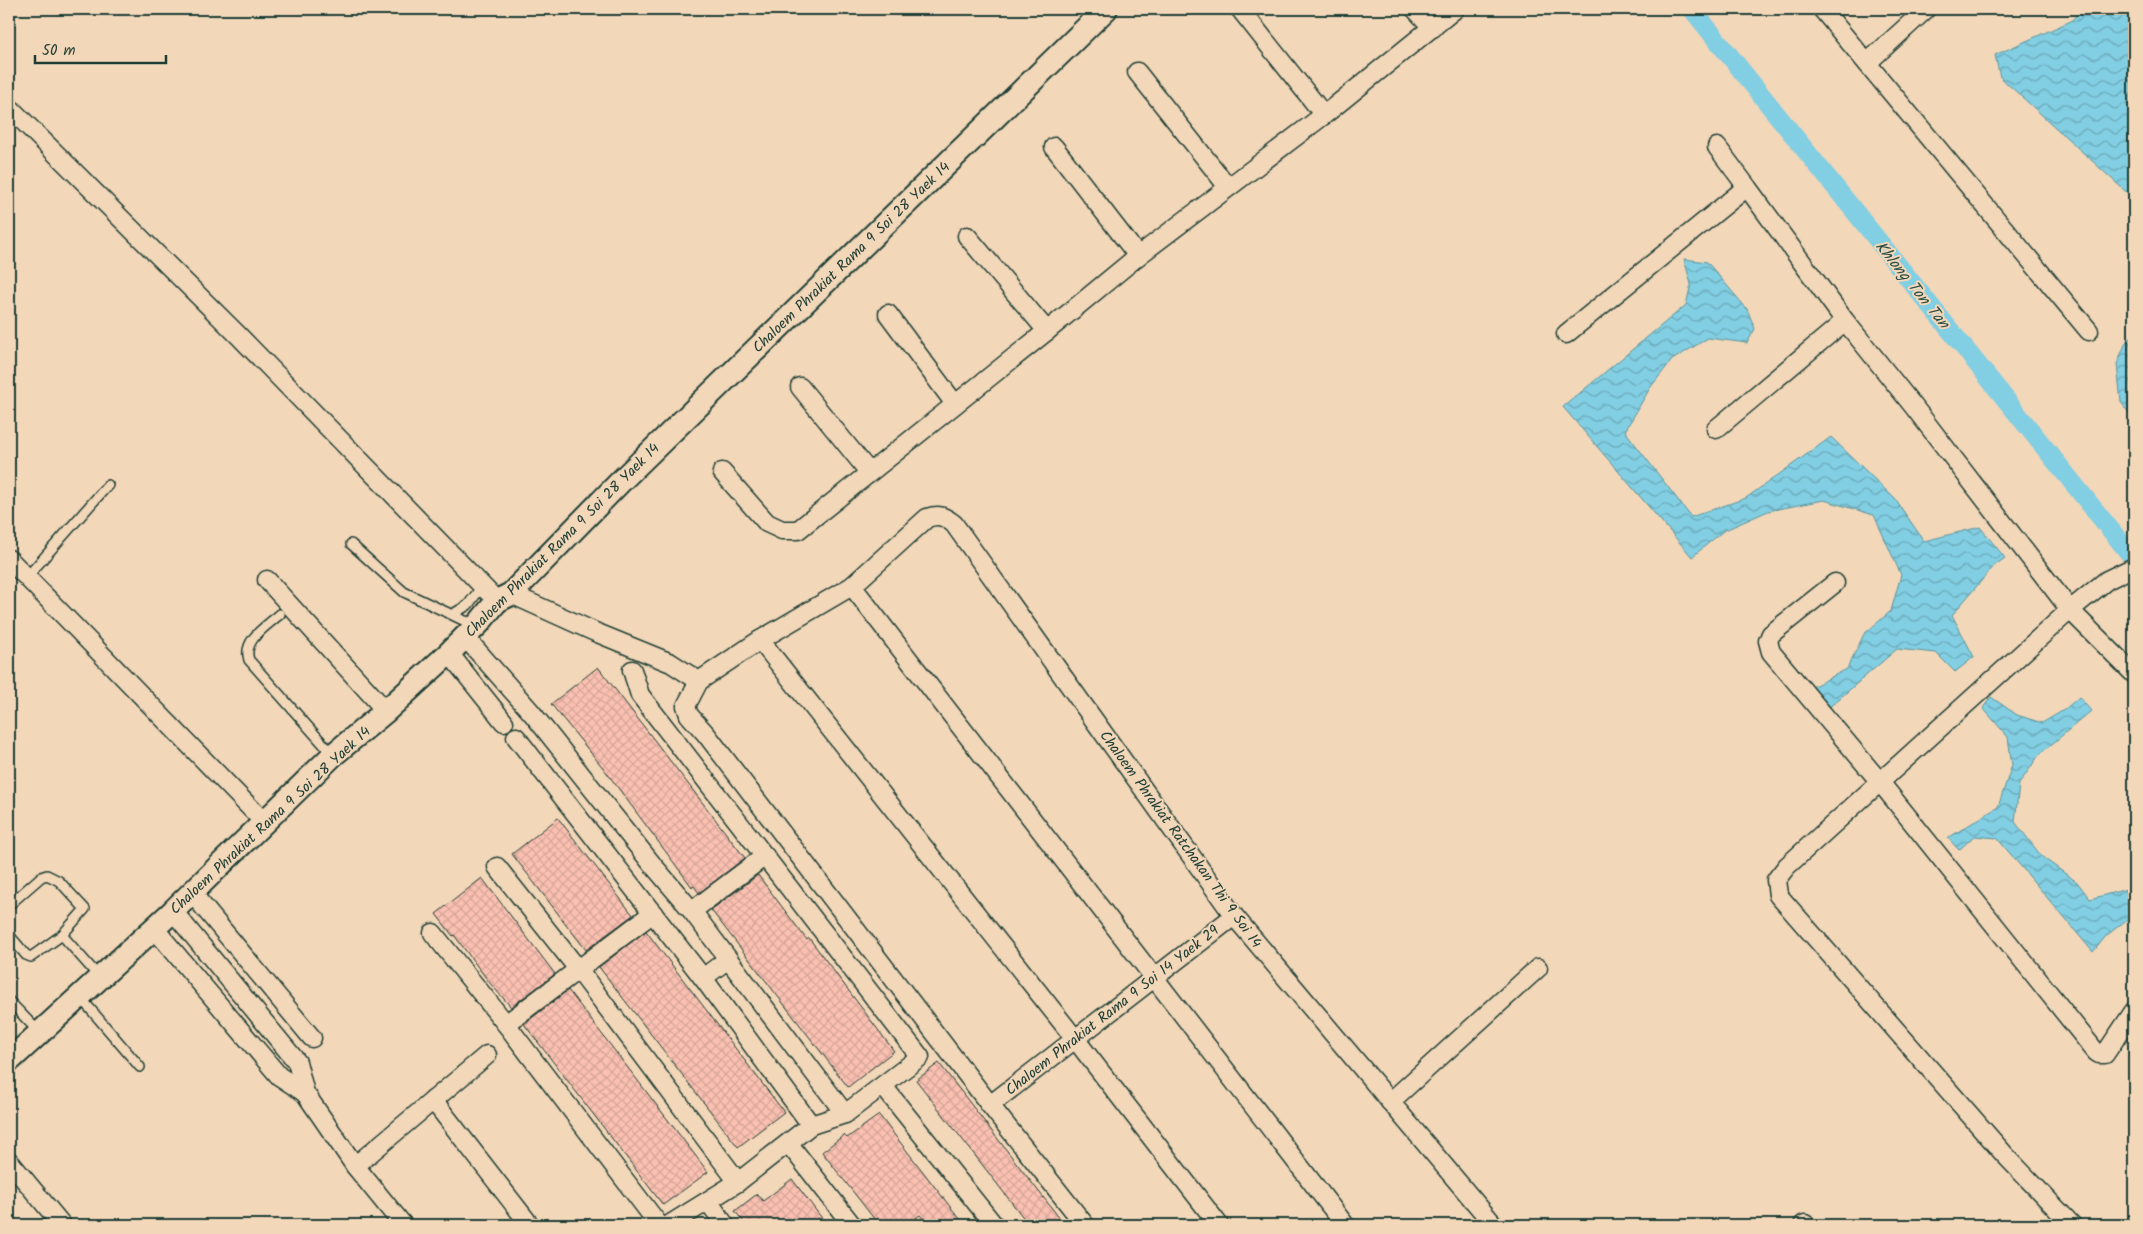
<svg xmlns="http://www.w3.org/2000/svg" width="2143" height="1234" viewBox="0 0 2143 1234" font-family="Kalam,sans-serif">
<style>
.water{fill:url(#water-waves);stroke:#5a949c}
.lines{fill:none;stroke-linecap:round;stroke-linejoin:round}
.canal{stroke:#82cee2;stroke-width:19}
.building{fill:url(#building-cross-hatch);stroke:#1f3d34}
.service-casing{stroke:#1f3d34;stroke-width:12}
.minor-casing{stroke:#1f3d34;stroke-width:21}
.tertiary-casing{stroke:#1f3d34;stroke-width:26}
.service{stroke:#f2d7b9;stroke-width:9}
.minor{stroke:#f2d7b9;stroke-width:18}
.tertiary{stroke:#f2d7b9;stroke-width:22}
.labels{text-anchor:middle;stroke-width:4;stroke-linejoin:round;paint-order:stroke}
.street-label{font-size:15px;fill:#1f3d34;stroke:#f2d7b9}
.water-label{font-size:16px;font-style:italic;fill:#294c45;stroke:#f2d7b9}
</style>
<defs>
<pattern id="water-waves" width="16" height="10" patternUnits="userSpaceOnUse" patternTransform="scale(1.25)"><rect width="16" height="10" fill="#82cee2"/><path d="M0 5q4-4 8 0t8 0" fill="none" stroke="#6aa8b8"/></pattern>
<pattern id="building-cross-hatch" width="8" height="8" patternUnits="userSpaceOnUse" patternTransform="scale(1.25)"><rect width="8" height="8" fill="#fac0b1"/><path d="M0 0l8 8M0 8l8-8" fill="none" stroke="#d6a699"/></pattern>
</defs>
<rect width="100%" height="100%" fill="#f2d7b9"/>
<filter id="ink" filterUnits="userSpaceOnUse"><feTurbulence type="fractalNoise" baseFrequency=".02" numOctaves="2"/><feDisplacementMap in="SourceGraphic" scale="10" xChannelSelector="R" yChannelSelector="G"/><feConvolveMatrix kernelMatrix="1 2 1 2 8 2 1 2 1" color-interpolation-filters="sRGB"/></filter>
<g filter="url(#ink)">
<g class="water">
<path d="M2082,9H2134V199L2000,77L1995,55L2071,21Z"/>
<path d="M1684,259L1707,262L1747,309L1755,329L1747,343L1708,338L1672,360L1650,388L1625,431L1691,517L1746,498L1831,437L1895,499L1924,541L1980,527L2005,558L1994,566L1952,615L1974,657L1955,672L1936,653L1897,649L1826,710L1812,687L1847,669L1864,634L1891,611L1901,575L1874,515L1824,500L1768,511L1723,531L1692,557L1563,407L1686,305L1691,284Z"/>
<path d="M2134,334V420L2121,402L2117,364L2126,342Z"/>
<path d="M1991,697L2017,715L2042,723L2064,710L2079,697L2091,711L2039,755L2019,784L2015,822L2042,857L2077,882L2090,899L2134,887V914L2106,936L2093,952L1997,838L1974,836L1959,850L1948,838L1998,807L2012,765L2008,737L1983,708Z"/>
</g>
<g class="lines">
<path class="canal" d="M1692,9L2134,559"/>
</g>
<g class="building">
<path d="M598,667L745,858L699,893L694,886L692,887L604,769L551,704Z"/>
<path d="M558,818L633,915L586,950L512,854Z"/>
<path d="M758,875L807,940L809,938L894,1051L848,1087L711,910Z"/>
<path d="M482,878L555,974L511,1007L489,982L454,935L453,936L436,914Z"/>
<path d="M646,931L784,1112L738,1147L599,967Z"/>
<path d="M568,990L708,1172L663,1205L524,1024Z"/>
<path d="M939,1063L1011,1156L1065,1225H1029L984,1167L916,1080Z"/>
<path d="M879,1115L948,1204L965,1225H929L920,1215L906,1225H879L822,1152L844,1135L847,1138Z"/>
<path d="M792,1179L827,1225H746L735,1211L757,1194L763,1201Z"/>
</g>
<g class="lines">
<g class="service-casing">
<g id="service">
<path d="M351,544L404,592L465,621L477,623"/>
<path d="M26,578L108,485"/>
<path d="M280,614C267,626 242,640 249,660L333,755"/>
<path d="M453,614L468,605L483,585"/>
<path d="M9,905L41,877L47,875L59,881L85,909L62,935L100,978"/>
<path d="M9,935L26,955L31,957L62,935"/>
<path d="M80,997L140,1067"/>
<path d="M9,1001L39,1032"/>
</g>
</g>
<g class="minor-casing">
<g id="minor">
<path d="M1240,9L1324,115"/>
<path d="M1415,9L1433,28"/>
<path d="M1822,9L2089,331"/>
<path d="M1867,63L1926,9"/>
<path d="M1137,72L1228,187"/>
<path d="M9,107L238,335L497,601"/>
<path d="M1054,147L1138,256"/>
<path d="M1717,147L1747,187"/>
<path d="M967,236L1047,331"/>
<path d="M888,314L955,404"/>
<path d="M1566,334L1747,187L1845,321L1914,407L2070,610L2134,674"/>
<path d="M800,387L869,472"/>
<path d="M1716,429L1845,321"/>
<path d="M722,472L767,523L782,530H798L1047,331L1138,256L1324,115L1455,9"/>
<path d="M9,559L265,823"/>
<path d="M267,580L386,711"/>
<path d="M1835,583L1771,634L1768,641L1771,652L1880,782L2096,1052L2099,1054H2105L2134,1011"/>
<path d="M852,586L1345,1225"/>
<path d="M511,594L595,632L671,663L699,681"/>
<path d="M465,637L532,713L652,864L692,911L845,1114"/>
<path d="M760,640L1076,1040L1219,1225"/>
<path d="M449,653L504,722"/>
<path d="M632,670L640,695L920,1057L845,1114L811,1125L738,1182L669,1225"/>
<path d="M516,737L703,978L811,1125"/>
<path d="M497,867L578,969L738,1182"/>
<path d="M192,893L312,1038"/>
<path d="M173,911L297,1062L305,1093L355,1166L403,1225"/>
<path d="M692,911L765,856"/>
<path d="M154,928L279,1076L305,1093"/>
<path d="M433,933L506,1024L659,1225"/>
<path d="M703,978L728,959"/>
<path d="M506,1024L653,913"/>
<path d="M883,1086L994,1225"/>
<path d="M433,1100L530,1225"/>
<path d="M1390,1102L1538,968"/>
<path d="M990,1105L1234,916"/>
<path d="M789,1144L852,1225"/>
<path d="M9,1161L62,1225"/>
<path d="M355,1166L487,1055"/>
<path d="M708,1201L725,1225"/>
<path d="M1085,1225L990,1105L706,734L689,715L686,706L699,681L760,640L852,586L927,518C939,514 944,516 954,524L1234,916L1494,1225"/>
<path d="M1803,1225L1805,1224"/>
<path d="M2072,1225L2004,1154L1778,895L1776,880L1787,866L2070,610L2107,580L2134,567"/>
</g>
</g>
<g class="tertiary-casing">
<path id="tertiary" d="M9,1061L173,911L333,755L386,711L449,653L479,623L497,601L511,594L623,479L1106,9"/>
</g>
<use href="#service" class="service"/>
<use href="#minor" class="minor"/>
<use href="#tertiary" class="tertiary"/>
</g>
</g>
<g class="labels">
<g class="street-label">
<text transform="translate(851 257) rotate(-44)" y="5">Chaloem Phrakiat Rama 9 Soi 28 Yaek 14</text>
<text transform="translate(562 540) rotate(-45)" y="5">Chaloem Phrakiat Rama 9 Soi 28 Yaek 14</text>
<text transform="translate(270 820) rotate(-43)" y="5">Chaloem Phrakiat Rama 9 Soi 28 Yaek 14</text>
<text transform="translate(1181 839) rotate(54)" y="5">Chaloem Phrakiat Ratchakan Thi 9 Soi 14</text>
<text transform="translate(1112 1010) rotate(-38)" y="5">Chaloem Phrakiat Rama 9 Soi 14 Yaek 29</text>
</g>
<g class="water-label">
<text transform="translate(1913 284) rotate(51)" y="6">Khlong Ton Tan</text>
</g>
</g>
<rect width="2143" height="1234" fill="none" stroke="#f2d7b9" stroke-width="30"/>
<rect x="15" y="15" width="2113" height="1204" fill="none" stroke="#1f3d34" stroke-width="2" filter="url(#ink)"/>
<path d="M35 55v8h131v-8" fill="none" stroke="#1f3d34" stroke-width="2.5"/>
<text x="42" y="55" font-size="15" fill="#1f3d34" stroke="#f2d7b9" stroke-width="4" paint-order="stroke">50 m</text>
</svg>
